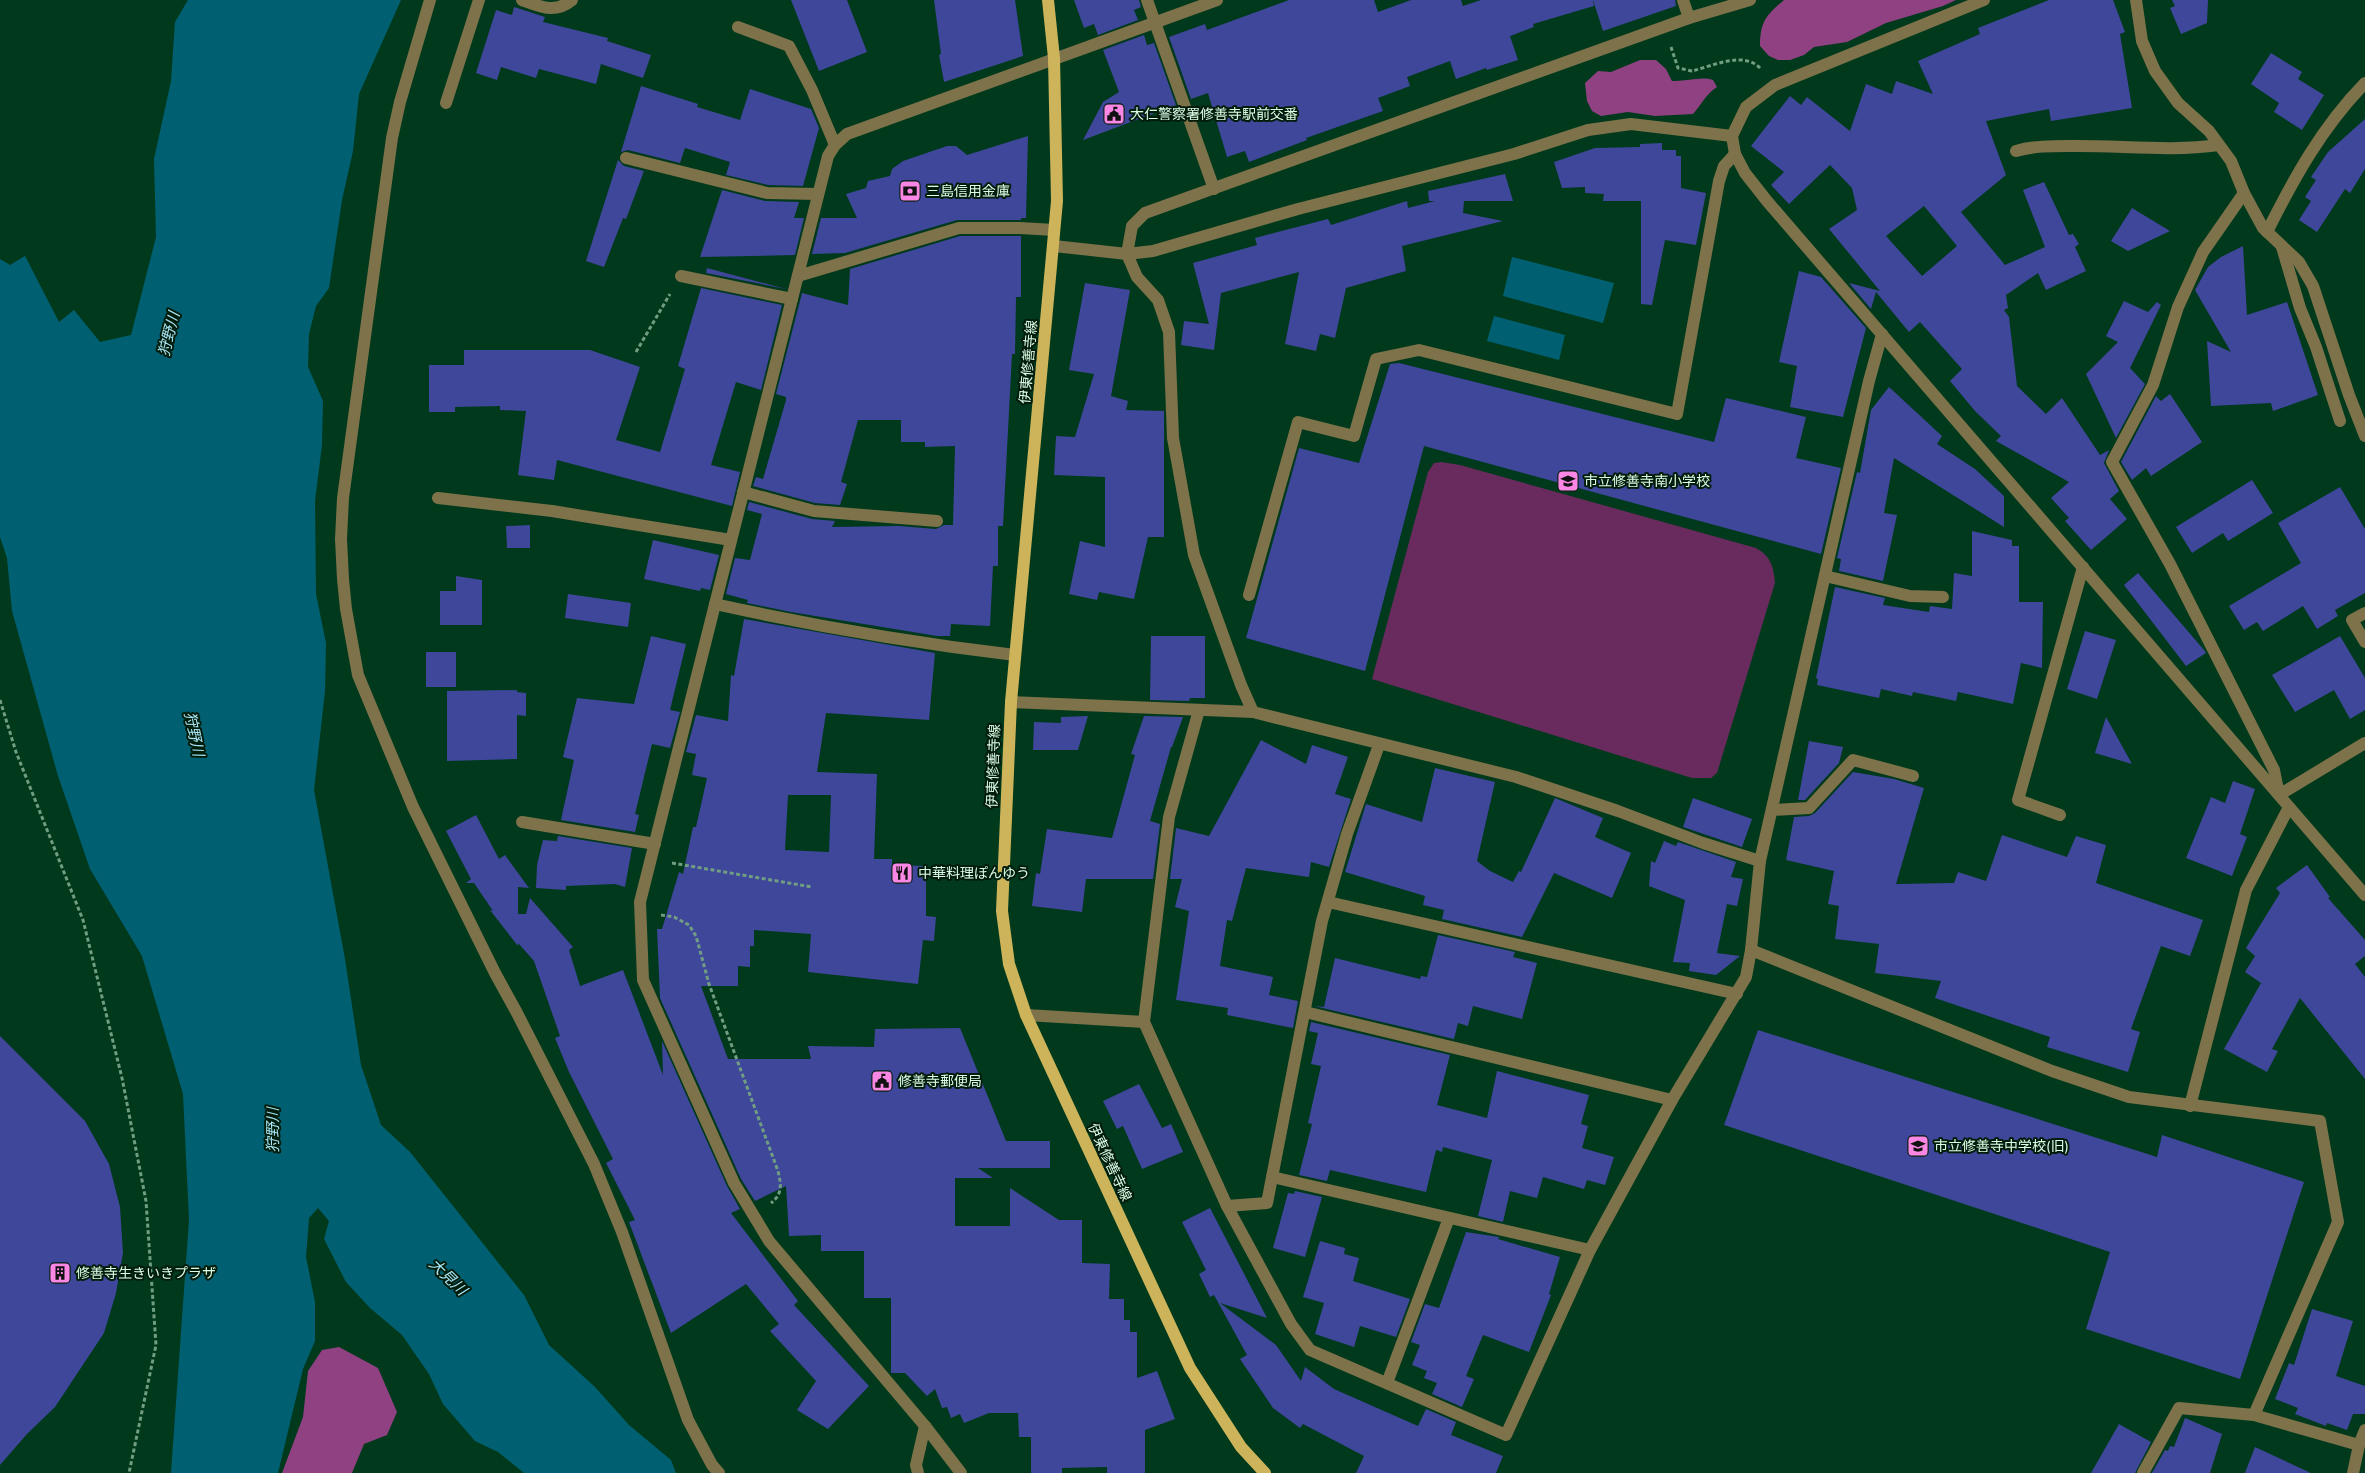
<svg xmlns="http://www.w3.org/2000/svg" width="2365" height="1473" viewBox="0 0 2365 1473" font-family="'Nunito Sans','Noto Sans JP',sans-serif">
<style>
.green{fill:#692b5e}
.forest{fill:#8f4181}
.water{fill:#006071}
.building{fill:#3e479a;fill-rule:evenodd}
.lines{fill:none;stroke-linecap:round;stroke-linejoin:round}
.path{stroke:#719d83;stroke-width:3;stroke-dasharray:4 2.5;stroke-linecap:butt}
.minor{stroke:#7d7249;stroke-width:12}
.major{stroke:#cdb45b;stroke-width:12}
.labels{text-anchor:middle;stroke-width:4;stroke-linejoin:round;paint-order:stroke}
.poi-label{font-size:14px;fill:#dcfde5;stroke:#021c0c;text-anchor:start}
.street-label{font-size:14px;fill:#dcfde5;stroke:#021c0c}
.water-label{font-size:15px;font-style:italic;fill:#a7e5f4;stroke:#021c0c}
</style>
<rect width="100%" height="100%" fill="#00391c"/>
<path class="green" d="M1441,462L1460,465L1756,548C1771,557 1773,565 1775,583L1717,773L1711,778H1692L1372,679L1428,472L1434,463Z"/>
<g class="forest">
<path d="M1784,0H1956L1943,6L1886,23L1847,42L1814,47L1804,55L1790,60H1778L1769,56L1760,46C1760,22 1766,15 1784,0Z"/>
<path d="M1640,60H1656L1666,69L1672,81C1686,82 1700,76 1713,80L1717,87C1705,95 1702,104 1693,114L1655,116L1628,112L1601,116L1592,111L1587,101L1585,83L1598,71L1611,72Z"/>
<path d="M339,1347L378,1368L397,1412L387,1435L364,1444L352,1473H282L303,1417L308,1371L322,1350Z"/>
</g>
<g class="water">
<path d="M188,0H401L359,94L353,151L342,200L329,288L316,306L309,334L308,367L323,401L322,445L315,501L316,594L326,643L325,691L314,790L345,959L361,1065L381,1125L410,1152L524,1295L549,1345L595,1387L629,1425L671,1460L676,1473H524L498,1452L475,1441L443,1404L429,1374L402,1335L370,1308L346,1282L324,1239L329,1221L318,1208L309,1218L306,1257L315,1302V1341L303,1369L278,1473H171L189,1220L183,1094L142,956L90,869L58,776L12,611L7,558L0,537V259L10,265L25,256L59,322L74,310L100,342L131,335L156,237L154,159L171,81L175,22Z"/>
<path d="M1512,257L1614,283L1603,323L1503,296Z"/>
<path d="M1494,316L1565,335L1559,360L1487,341Z"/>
</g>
<g class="building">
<path d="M791,0H847L867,52L819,71Z"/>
<path d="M934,0H1015L1023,56L944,82L939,55L941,54Z"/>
<path d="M1074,0H1139L1141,7L1134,10L1138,20L1098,35L1094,24L1084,28Z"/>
<path d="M1289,0H1374L1378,12L1411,0H1461L1463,6L1481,0H1593L1594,6L1533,24L1534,27L1510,36L1518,60L1487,70L1486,68L1456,79L1450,61L1407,77L1410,86L1378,98L1383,111L1306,138L1307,140L1249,162L1245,151L1227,157L1208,93L1191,99L1169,37L1205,24L1207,30Z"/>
<path d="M1593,0H1675L1676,6L1603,31Z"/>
<path d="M2049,0H2113L2125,32L2120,34L2132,108L2051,121L2049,109L1986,121L2006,175L1961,212L2005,265L2045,247L2023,190L2044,182L2069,235L2073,234L2079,244L2075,247L2086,271L2046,290L2038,273L2006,295L2008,308L2004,310L2009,317L2017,386L2046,414L2062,398L2100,455L2109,450L2104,463L2119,491L2110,499L2127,519L2091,550L2065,521L2069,518L2051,498L2069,482L1996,441L2001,436L1975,411L1950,381L1962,369L1920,322L1909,332L1876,292L1871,309L1849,283L1880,291L1829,229L1857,210L1852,188L1830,165L1789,204L1771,185L1784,172L1751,146L1790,96L1801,105L1807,97L1850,131L1866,84L1892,94L1896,81L1933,94L1918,61L1980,34L1978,28ZM1924,206L1957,246L1922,276L1886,236Z"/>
<path d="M2172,0H2208L2207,23L2181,34L2170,8L2175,6Z"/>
<path d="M514,7L545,17L543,22L608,38L607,41L651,55L643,78L601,64L596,84L539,69L536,78L501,67L497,80L476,73L496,10L512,15Z"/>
<path d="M1144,35L1147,45L1154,43L1176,105L1083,140L1103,102L1119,92L1103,50Z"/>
<path d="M2271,53L2302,72L2298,79L2324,95L2302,130L2274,112L2279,103L2251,84Z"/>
<path d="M641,86L698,104L697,107L740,120L750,89L811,109L819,128L803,186L768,185L726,175L730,162L685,148L680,163L628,150L621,152Z"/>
<path d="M2365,119V169L2350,193L2345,189L2317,232L2299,220L2311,201L2305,197L2316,180L2311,177L2328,152Z"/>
<path d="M1028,136L1026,218H1021V220H957L845,253L812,254L821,218H857L846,194L866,188L868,181L890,176L892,169L903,161L947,146H956L967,155Z"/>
<path d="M1662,143V150H1676V156H1681V188L1706,193L1696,245L1665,240L1652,305L1641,304V201H1603L1604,194L1585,193V187L1562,188L1554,162L1595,148L1640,147V144Z"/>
<path d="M618,160L624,166L644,171L626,219L623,218L604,267L586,261Z"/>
<path d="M1505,174L1513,201H1464L1463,213L1503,221L1402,246L1406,271L1346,288L1335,338L1320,334L1316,351L1285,344L1299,272L1221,293L1214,350L1181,345L1184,321L1209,324L1193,263L1257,245L1255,238L1328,219L1331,225L1407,201L1408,208L1435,201H1429L1428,191Z"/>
<path d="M722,190L765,201L799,202L794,218H804L795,255L700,257Z"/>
<path d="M2132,208L2170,231L2128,251L2111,241Z"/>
<path d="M960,236H1021V297H1016L1015,354H1012L1003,526H998V566H993L990,626L951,624L950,636H937L791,612L747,603L748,600L726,594L735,558L750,560L762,514L747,510L749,502L812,519L835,521L832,527L899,526L936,529L944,525H953L955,446L925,447V442H901V420H858L841,482L847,484L840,505L815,503L753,486L756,477L763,479L786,400V397L776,394L802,293L848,305L850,269Z"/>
<path d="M2243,246L2247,315L2287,302L2318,395L2273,411L2271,403L2211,406L2207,341L2231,352L2195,290L2208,267L2221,257Z"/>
<path d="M707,268L786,289L706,273Z"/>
<path d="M1799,271L1821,277L1866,328L1843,417L1790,407L1797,366L1779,362Z"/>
<path d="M1085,283L1130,290L1111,396L1128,401L1126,410L1164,411V537H1148L1134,599L1099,592L1097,600L1069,594L1080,541L1105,547V477L1054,475L1056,436L1075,437L1094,374L1069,370Z"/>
<path d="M701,288L782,305L761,390L736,382L711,465L740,472L732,506L557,460L554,480L518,475L526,411L500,410V406L455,407V412H429V365H464V350H590L640,367L616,440L660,452L685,369L678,366Z"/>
<path d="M2124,301L2148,312L2157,302L2161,305L2130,368L2145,384L2116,438L2086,374L2118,342L2106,336Z"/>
<path d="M1399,363L1714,442L1726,398L1806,417L1796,458L1841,468L1821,554L1424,446L1365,671L1246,638L1299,448L1359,463L1390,364Z"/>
<path d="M1889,387L1942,436L1937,444L1975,469L2004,496V527L1894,458L1884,513L1897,515L1883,581L1839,571L1841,559L1837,558L1857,472L1860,473L1871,410Z"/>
<path d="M2170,394L2202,442L2151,476L2146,468L2132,480L2121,462L2156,396L2161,401Z"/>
<path d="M2252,480L2273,513L2228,541L2223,533L2192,553L2176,527Z"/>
<path d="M2340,487L2365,529V593L2335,610L2338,616L2317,629L2303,606L2263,631L2257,622L2244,630L2229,606L2301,563L2278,523Z"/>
<path d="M530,525V548H507L506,526Z"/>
<path d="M1972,531L2012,540V546H2019V602H2043L2042,668L2021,663L2013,704L1958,692L1956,701L1913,692L1912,696L1881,689L1879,698L1817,685L1818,679L1816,678L1835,587L1885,598L1883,605L1929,612L1930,606L1952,609L1954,573L1972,576Z"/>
<path d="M653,540L719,555L710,590L701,588L700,591L644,579Z"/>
<path d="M2138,573L2204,650L2206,653L2186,666L2124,585Z"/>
<path d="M456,576L482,580V625H440V591H456Z"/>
<path d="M568,594L631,603L628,627L565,618Z"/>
<path d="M744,619L935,653L929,720L826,713L817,772L877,774L874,859H892V865L926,866V916L936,917L934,941L923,940L918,984L808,972L811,934L754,930V946H750V967L738,966V986H701L728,1059H811L808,1046L874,1047L875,1029L960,1028L1006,1141H1050V1168H978L993,1178H955V1226H1010V1188L1059,1220H1082V1263L1110,1264L1109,1299H1124V1320H1130V1332H1137V1378L1157,1371L1175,1419L1145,1430V1473H1107V1467L1062,1468V1473H1031V1437H1019L1018,1413H989L964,1423L960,1414L951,1418L947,1407L942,1408L935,1389L927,1396L905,1373H891V1298H864V1251H821V1235L789,1236L786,1186L755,1201L741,1179L660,998L657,929H662L679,872L683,874L693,827H696L707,778L692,775L696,754L686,752L696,715L728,721L731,675L734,676ZM788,795H831L829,852L785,850Z"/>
<path d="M2085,631L2116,640L2097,699L2067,689Z"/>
<path d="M651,636L686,644L670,710L680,712L670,748L652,744L635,814L639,815L635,832L561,820L574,760L563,757L577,698L634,704Z"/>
<path d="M1151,636H1205V698H1190L1189,701L1150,700Z"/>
<path d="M2340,636L2365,678V710L2350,719L2334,690L2295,712L2272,675Z"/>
<rect x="426" y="652" width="30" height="35"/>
<path d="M517,690V692L526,693V716L517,715V759L447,761V691Z"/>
<path d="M1088,716L1078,750H1033L1034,722L1061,723V717Z"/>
<path d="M1144,716L1183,717L1172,747H1171L1150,821L1160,824L1153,879H1086L1082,912L1032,906L1036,873L1040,874L1047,829L1112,838L1135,755L1131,754Z"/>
<path d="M2106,717L2132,764L2095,753Z"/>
<path d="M1261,740L1306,764L1312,745L1348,757L1335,794L1351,799L1329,867L1311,862L1309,877L1246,868L1232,921L1227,920L1220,966L1273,977L1269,995L1298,1001L1293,1028L1227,1015L1228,1008L1176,1000L1189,911L1175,907L1182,879H1170L1176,828L1209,836Z"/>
<path d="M1809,741L1843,747L1839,763L1805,800H1798Z"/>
<path d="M1435,768L1495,782L1477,861L1490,871L1513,882L1519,871L1521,872L1555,798L1603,818L1595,837L1631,853L1612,898L1554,873L1522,937L1442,919L1444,910L1423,905L1425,896L1345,872L1366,804L1422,822Z"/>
<path d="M1853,772L1894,779L1924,788L1896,884L1954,883L1958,872L1986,881L2002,835L2067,857L2076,836L2106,845L2096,883L2203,920L2190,956L2161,946L2131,1029L2140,1032L2128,1072L2047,1047L2050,1037L1935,998L1941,981L1875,973L1879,944L1835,939L1839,906L1828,904L1834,871L1786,860L1794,817L1809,816L1815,813Z"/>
<path d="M2233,781L2255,789L2240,834L2247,837L2232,876L2186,858L2211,797L2225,803Z"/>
<path d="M1693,798L1752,819L1742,847L1683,827Z"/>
<path d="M476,815L499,859L505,855L529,888L518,887V914H526L530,898L573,947L569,950L580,986L623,970L663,1075L662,1041L727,1186L740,1209L731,1213L798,1301L794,1305L869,1386L828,1429L797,1410L816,1381L770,1331L779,1324L746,1284L671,1333L629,1222L635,1220L606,1163L613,1159L569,1072L555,1038L560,1036L534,961L518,943V946L490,910L493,911L474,883H466L471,879L446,831Z"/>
<path d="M558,836L632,848L625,887L615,884L566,886V890L536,888L537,865L543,840L557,841Z"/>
<path d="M1664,841L1676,846L1678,842L1736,862L1731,877L1743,879L1737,906L1727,904L1717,953L1740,956L1716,975L1689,971L1690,963L1673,962L1685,900L1649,886L1651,861L1655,863Z"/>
<path d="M2307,865L2330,897L2328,898L2365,940V956L2355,964L2365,977V1079L2300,998L2272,1049L2278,1051L2267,1072L2224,1049L2261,983L2245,972L2255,956L2246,948L2280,893L2276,888Z"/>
<path d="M1438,935L1515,952L1513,957L1537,963L1522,1019L1473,1006L1468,1026L1458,1023L1454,1039L1314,1006L1324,1007L1335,958L1420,979L1421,976L1427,977Z"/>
<path d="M1311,1022L1450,1055L1437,1105L1487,1118L1497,1071L1589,1095L1581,1124L1588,1126L1582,1148L1614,1157L1605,1185L1587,1180L1584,1189L1543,1177L1537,1198L1510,1191L1503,1222L1478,1216L1492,1160L1443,1147L1442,1152L1436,1150L1426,1192L1330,1170L1327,1181L1299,1175L1312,1124L1308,1123L1321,1066L1311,1064L1318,1033L1309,1031Z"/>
<path d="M1758,1030L2157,1157L2162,1135L2304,1182L2240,1379L2086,1329L2110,1252L1724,1125Z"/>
<path d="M0,1036L85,1121L109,1164L120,1207L123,1253L116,1293L104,1333L55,1407L27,1434L0,1465Z"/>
<path d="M1139,1084L1162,1128L1171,1124L1183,1152L1142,1169L1123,1126L1117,1129L1103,1101Z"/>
<path d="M1295,1191L1322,1197L1305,1257L1273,1248L1288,1193L1294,1194Z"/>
<path d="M1210,1208L1267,1318L1220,1303L1276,1345L1301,1381L1305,1367L1334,1389L1418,1426L1426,1409L1456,1422L1451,1435L1503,1456L1496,1473H1356L1364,1456L1303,1424L1300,1428L1273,1408L1240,1359L1247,1355L1214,1295L1210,1297L1199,1274L1206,1270L1182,1222Z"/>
<path d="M1466,1232L1499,1237L1498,1239L1560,1257L1549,1294L1551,1295L1529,1352L1483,1335L1466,1376L1474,1379L1462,1407L1432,1394L1437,1383L1424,1378L1427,1371L1412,1365L1420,1345L1411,1342L1425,1304L1439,1308Z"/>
<path d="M1320,1241L1345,1248L1344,1254L1359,1258L1353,1281L1410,1299L1396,1337L1360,1326L1354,1347L1315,1334L1324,1303L1303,1297Z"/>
<path d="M2312,1309L2353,1321L2336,1376L2365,1386V1414H2353L2347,1430L2327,1423L2326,1426L2295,1414L2298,1408L2275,1399L2289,1363L2294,1365Z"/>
<path d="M2185,1418L2222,1434L2210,1473H2152L2165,1450L2168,1451L2170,1446L2174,1447Z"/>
<path d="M2119,1424L2151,1442L2135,1473H2091Z"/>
<path d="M2255,1447L2311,1473H2245Z"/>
</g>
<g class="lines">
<g class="path">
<path d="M1671,47L1678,68L1692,71C1713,66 1744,50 1761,69"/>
<path d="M636,352L670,294"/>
<path d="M0,700L16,752L83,920L122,1078L146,1201L156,1345L129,1473"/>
<path d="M672,863L812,887"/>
<path d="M661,915L674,917L689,925L696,936L709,984L778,1171C781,1184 783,1194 771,1203"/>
</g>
<g class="minor">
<path d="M430,0L400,102L392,138L343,498L341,539L343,579L346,609L358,675L413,807L495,973L517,1013L594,1164L622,1232L688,1420L712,1465L719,1473"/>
<path d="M522,0C541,7 555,14 572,0"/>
<path d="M1147,0L1214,189"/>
<path d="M1683,0L1689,18"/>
<path d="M1984,0L1775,85L1746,107L1732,136L1735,154L1745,173L1767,201L2365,895"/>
<path d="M2136,0L2142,41L2155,71L2178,103L2209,131L2231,161L2244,193L2263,228L2299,262L2313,286L2349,395L2365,436"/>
<path d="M738,27L789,46L812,90L835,145"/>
<path d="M446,103L479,0"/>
<path d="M2016,151C2033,146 2051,146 2069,146C2119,145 2169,152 2219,145"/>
<path d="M626,158L767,193L818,194"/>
<path d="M2244,193L2203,252L2178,307L2153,385L2112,462L2170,564L2274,770L2279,795L2365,743"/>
<path d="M2267,232C2294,178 2322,127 2365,83"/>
<path d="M1054,246L1127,254L1153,251L1298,209L1514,154L1588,130L1631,124L1732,136"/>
<path d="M2282,247L2300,308L2316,347L2340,421"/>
<path d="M681,276L792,299"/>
<path d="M798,276L959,228H1020L1054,230"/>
<path d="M743,492L814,511L937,521"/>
<path d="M438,498L552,511L731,540"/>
<path d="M1825,576L1910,596L1943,597"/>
<path d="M1249,595L1298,422L1354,436L1376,359L1419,350L1677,414L1719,181L1724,166L1735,154"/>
<path d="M715,604C814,626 914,643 1015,655"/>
<path d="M2365,613L2352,620L2365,642"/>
<path d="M1011,702L1253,712L1516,777L1618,811L1703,843L1760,861"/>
<path d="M1199,710L1169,817L1144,1022L1227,1206L1291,1324L1310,1350L1506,1435L1590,1250L1672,1100L1746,977L1751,950L1760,861L1869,381L1882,334"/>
<path d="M1253,712L1241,685L1194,555L1173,438L1169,332L1158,300L1137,277L1127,254L1132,226L1145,213L1689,18L1750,0"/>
<path d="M1772,810L1809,808L1853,760L1913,776"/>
<path d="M2060,815L2018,800L2083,567"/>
<path d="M522,822L655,844"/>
<path d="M1328,902L1737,994"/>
<path d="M1751,950L2052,1071L2129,1097L2320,1121L2338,1222L2254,1415L2179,1408L2143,1473"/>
<path d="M1305,1012L1672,1100"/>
<path d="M1026,1015L1144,1022"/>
<path d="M2190,1106L2246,890L2289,807"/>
<path d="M1272,1177L1590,1250"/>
<path d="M1227,1206L1267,1203L1322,921L1347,834L1379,745"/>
<path d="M1387,1383L1449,1218"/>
<path d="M2254,1415L2359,1445"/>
<path d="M918,1473L916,1465L925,1426"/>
<path d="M961,1473L925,1426L769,1241L734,1183L643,980L640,902L828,156L835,145L847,134L1217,0"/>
<path d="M2353,1473L2359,1445L2365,1430"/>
</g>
<path class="major" d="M1048,0L1054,58L1057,201L1011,702L1002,911L1009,964L1026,1015L1190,1368L1241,1447L1265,1473"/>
</g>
<defs>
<g id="civic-square" transform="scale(1.125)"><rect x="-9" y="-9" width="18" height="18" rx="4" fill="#fb87e5" stroke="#021c0c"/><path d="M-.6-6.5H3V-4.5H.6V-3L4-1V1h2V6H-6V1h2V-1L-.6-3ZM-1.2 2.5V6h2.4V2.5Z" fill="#111"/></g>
<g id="bank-square" transform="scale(1.125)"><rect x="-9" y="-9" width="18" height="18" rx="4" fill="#fb87e5" stroke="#021c0c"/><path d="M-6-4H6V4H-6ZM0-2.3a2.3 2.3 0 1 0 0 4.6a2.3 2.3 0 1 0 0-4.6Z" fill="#111"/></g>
<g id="school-square" transform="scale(1.125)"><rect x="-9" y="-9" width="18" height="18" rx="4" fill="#fb87e5" stroke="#021c0c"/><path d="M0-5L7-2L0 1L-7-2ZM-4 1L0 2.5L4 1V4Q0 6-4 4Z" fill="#111"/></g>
<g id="restaurant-square" transform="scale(1.125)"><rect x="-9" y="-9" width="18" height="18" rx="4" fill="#fb87e5" stroke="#021c0c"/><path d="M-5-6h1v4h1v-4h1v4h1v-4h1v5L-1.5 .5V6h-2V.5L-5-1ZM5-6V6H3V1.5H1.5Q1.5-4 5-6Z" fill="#111"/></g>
<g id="building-square" transform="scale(1.125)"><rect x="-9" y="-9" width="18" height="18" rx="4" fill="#fb87e5" stroke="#021c0c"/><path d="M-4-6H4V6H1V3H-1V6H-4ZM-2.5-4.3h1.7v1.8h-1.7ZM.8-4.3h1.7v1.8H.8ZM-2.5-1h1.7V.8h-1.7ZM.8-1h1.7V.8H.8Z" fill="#111"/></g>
</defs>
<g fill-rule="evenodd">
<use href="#civic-square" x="1114" y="114"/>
<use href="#bank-square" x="910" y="191"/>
<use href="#school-square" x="1568" y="481"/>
<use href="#restaurant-square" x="902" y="873"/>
<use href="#civic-square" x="882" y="1081"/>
<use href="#school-square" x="1918" y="1146"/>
<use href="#building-square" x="60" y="1273"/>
</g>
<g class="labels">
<g class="poi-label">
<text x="1130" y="119">大仁警察署修善寺駅前交番</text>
<text x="926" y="196">三島信用金庫</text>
<text x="1584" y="486">市立修善寺南小学校</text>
<text x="918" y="878">中華料理ぽんゆう</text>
<text x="898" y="1086">修善寺郵便局</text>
<text x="1934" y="1151">市立修善寺中学校(旧)</text>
<text x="76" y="1278">修善寺生きいきプラザ</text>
</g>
<g class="street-label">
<text transform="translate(1028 362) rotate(-85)" y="5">伊東修善寺線</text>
<text transform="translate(993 766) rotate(-88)" y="5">伊東修善寺線</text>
<text transform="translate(1110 1162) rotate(65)" y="5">伊東修善寺線</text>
</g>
<g class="water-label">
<text transform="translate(169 334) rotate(-76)" y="5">狩野川</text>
<text transform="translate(194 734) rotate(78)" y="5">狩野川</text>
<text transform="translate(273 1130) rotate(-90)" y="5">狩野川</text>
<text transform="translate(448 1277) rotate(44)" y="5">大見川</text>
</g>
</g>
</svg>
